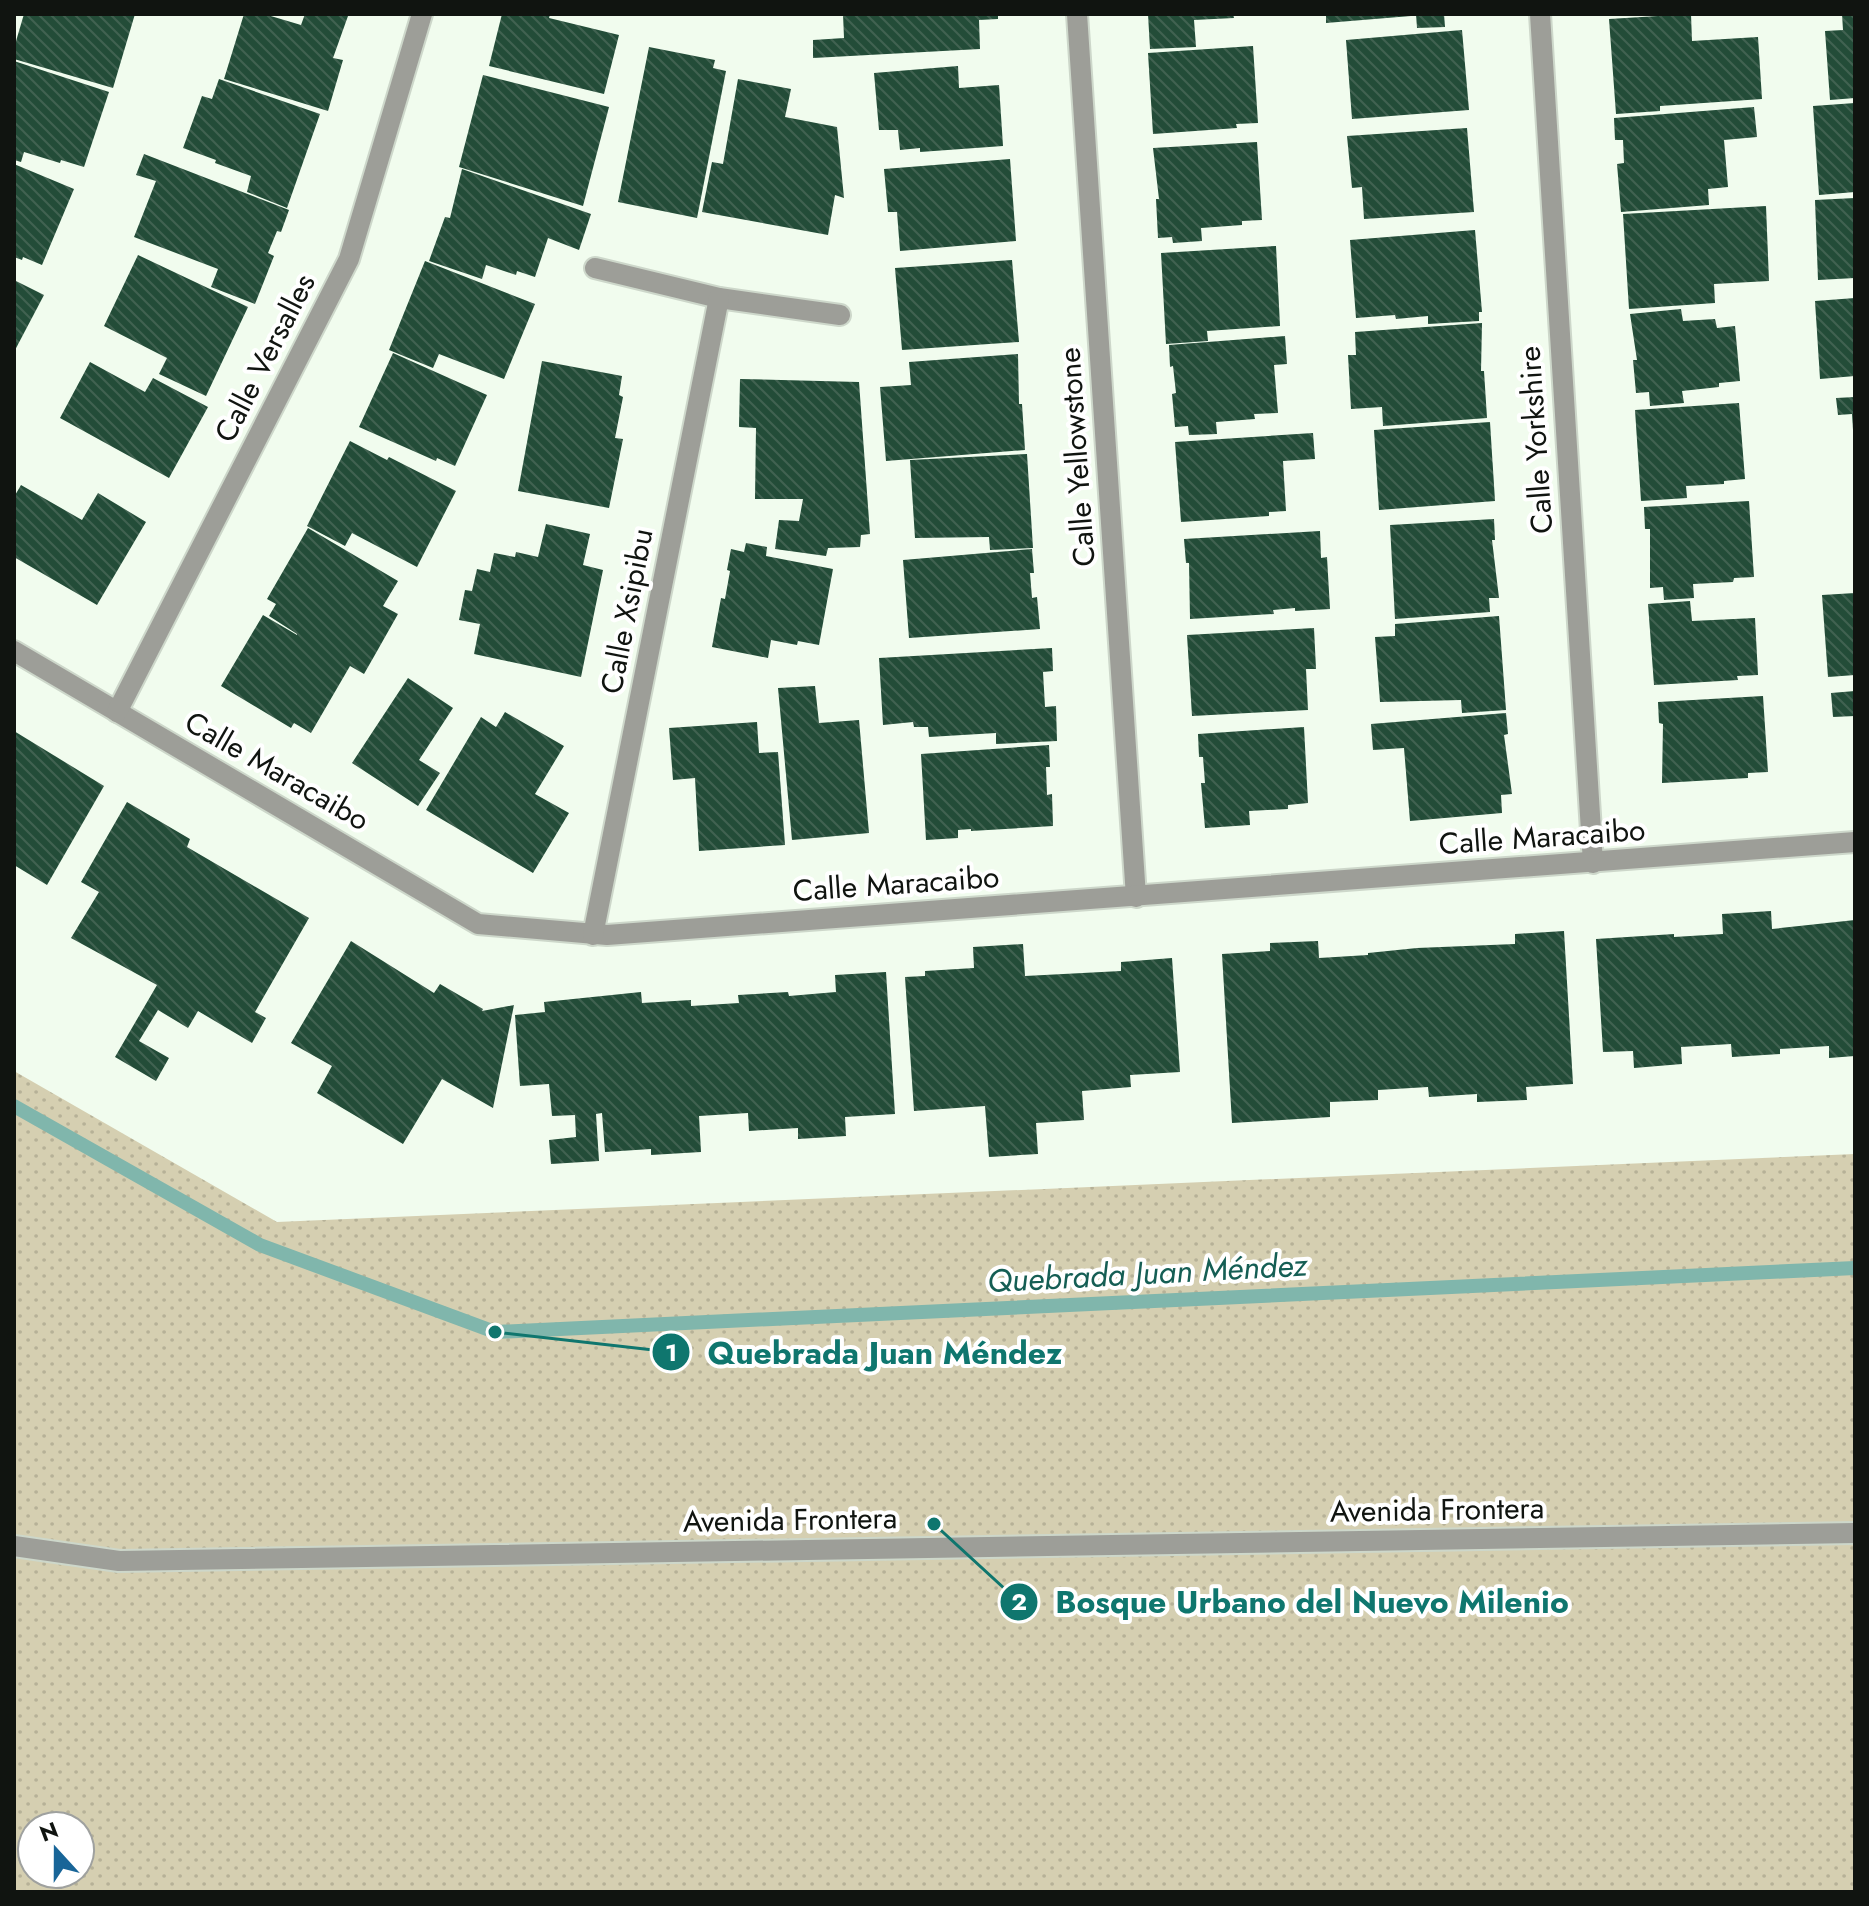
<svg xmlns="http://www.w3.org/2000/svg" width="1869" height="1906" viewBox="0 0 1869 1906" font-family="Jost,sans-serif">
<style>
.park{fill:url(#park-dots);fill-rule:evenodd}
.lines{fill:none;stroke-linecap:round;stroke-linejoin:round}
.stream{stroke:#80b6ac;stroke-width:14}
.building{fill:url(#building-back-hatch)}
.street-casing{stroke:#cdd7ca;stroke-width:24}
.street{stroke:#9d9e98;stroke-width:20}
.labels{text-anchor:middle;stroke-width:8;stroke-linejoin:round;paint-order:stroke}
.street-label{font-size:30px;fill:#101410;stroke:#fff}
.water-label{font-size:32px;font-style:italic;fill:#155e54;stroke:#fff}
.leader{fill:none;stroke:#0f766e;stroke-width:3}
.callout-dot{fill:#0f766e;stroke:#fff;stroke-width:3}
.mark-label{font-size:24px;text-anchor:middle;font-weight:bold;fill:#fff}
.callout-label{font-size:32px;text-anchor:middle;font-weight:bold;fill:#0f766e;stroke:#fff;stroke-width:8;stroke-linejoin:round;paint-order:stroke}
</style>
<defs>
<pattern id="park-dots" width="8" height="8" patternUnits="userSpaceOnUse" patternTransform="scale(2)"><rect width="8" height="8" fill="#d5cfb1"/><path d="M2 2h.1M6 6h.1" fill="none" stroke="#b6b197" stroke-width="1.8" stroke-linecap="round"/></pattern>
<pattern id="building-back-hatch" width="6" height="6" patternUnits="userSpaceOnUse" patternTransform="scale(2)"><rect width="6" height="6" fill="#234c38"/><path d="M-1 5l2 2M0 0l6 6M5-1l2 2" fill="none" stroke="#416251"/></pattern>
</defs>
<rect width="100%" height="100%" fill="#f1fcee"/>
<path class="park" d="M14,1071L277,1222L1855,1154V1892H14ZM32,1826H80V1874H32Z"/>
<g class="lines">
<path class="stream" d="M14,1106L260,1245L495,1332L1855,1268"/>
</g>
<g class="building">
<path d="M24,14H135L113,88L14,59V48Z"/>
<path d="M244,14H264L301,25L305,14L348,16L333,58L343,60L328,111L224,79Z"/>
<path d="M502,14H550L549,18L619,35L604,94L489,66Z"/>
<path d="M843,14H998V19L979,20L980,49L813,58V40L844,38Z"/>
<path d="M1148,14H1233L1234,18L1194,20L1196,47L1150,49Z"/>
<path d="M1326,14H1411V16L1326,23Z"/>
<path d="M1416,14H1444L1445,27L1417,28Z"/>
<path d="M1691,14L1692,41L1758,37L1762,99L1660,106V111L1616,114L1609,19Z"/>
<path d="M1842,14H1855V98L1830,100L1825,31L1843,30Z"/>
<path d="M1462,30L1469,110L1352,119L1346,40Z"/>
<path d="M1253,46L1258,123L1236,124L1237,128L1153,134L1148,53Z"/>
<path d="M649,47L715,60L713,68L726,71L697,218L618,202Z"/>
<path d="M14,61L109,92L84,167L61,160L60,163L24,152L21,162L14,160Z"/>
<path d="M958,66L959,88L999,85L1003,146L920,152V148L900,150L898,130H879L874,73Z"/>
<path d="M483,75L609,107L583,206L459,167Z"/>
<path d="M219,79L320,114L287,208L247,192L251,176L215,163L216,160L183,148L202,96L212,99Z"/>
<path d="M738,79L791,89L785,117L837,127L844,198L835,195L828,235L702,212L712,162L723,164Z"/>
<path d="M1855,103V192L1819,195L1813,106Z"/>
<path d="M1754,107L1757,137L1724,140L1728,187L1708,189L1709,205L1621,212L1617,164L1624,163L1623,140H1615L1614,118Z"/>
<path d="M1467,128L1474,212L1364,219L1362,187L1352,188L1347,136Z"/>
<path d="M1257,142L1262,220L1242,221V225L1201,228L1202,241L1173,243L1172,237L1158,238L1156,199H1159L1153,148Z"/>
<path d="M144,154L289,210L281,232L277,231L268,253L274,256L255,304L211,287L218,269L134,237L156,181L136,175Z"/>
<path d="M1010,159L1016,241L900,251L897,212H888L884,169Z"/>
<path d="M14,164L74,189L42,265L23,257L22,260L14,257Z"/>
<path d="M462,169L591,214L579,250L548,238L535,277L517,271L516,275L486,265L482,279L429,261L445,217L450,218Z"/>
<path d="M1855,198V278L1818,280L1815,200Z"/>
<path d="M1766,206L1769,281L1714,284L1715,303L1629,309L1623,214Z"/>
<path d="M1475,230L1482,312H1479V321L1428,324V316L1396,319L1395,315L1356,318L1350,240Z"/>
<path d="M1276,246L1280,326L1207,331L1208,341L1166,344L1161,253Z"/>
<path d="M138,255L248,307L206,396L159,374L167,358L104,326Z"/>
<path d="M1012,260L1019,342L902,350L895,268Z"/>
<path d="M425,261L535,304L504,379L439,354L433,368L389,350Z"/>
<path d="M14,280L44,295L14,352Z"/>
<path d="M1855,298V376L1820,379L1815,301Z"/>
<path d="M1681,309L1683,321L1715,319L1717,328L1735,326L1740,381L1719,383V387L1682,391L1684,403L1650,406L1649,392L1636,393L1633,360H1637L1630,314Z"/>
<path d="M1482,323L1481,371H1484L1487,418L1383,426L1382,407L1351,409L1348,355H1356L1355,332Z"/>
<path d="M1285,336L1287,364L1274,365L1278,413L1254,414L1255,419L1216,422L1217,434L1189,435L1188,426L1175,427L1172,394L1176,393L1173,366L1170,367L1169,345Z"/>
<path d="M393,353L487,395L455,466L437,458L436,461L359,427Z"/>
<path d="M1018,354L1019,404H1022L1025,450L886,461L880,387L911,385L909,362Z"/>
<path d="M542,361L622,376L619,395L623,397L615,438L623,439L609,508L518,491Z"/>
<path d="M90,362L145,392L153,378L208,407L169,478L60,418Z"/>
<path d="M740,379L859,382L870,534L861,535L860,547L828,548L826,556L775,549L779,520L799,521L803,499H755L756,428L739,427Z"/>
<path d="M1855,397V430H1853L1852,414L1838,415L1836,398Z"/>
<path d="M1739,403L1745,479L1724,481V484L1686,486L1687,498L1641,501L1635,410Z"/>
<path d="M1490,422L1495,501L1379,510L1374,430Z"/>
<path d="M1313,433L1315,459L1283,461L1286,511L1269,512V516L1181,522L1175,442Z"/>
<path d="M350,441L387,460L389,457L456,491L417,567L352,533L345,546L307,526Z"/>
<path d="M1027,454L1033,548L990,550L989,537L915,538L910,460Z"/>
<path d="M21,485L82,520L98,493L146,522L97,605L14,557V497Z"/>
<path d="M1749,501L1754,577L1734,578L1733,582L1693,584L1694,598L1664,600L1663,587L1650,588V529H1645L1644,507Z"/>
<path d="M1494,519L1495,540H1492L1499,598H1489L1490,612L1395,619L1390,525Z"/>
<path d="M546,524L590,534L583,565L603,570L581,677L474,654L480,624L459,620L465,590L472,591L477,569L490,572L494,553L515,557L516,552L538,557Z"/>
<path d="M308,528L398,581L383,606L398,614L376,653L364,674L350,666L311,733L294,723L291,728L221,686L263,615L297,635V634L269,616L276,604L267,599Z"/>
<path d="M1320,531L1321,558L1327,557L1330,609L1295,611V608L1273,610L1274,614L1190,619L1189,563H1186L1184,539Z"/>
<path d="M746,543L767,547L766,556L833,569L819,645L798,641L797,645L771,640L768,658L712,647L721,598L725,599L730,571L727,570L731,549L744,552Z"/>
<path d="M1032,549L1034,573H1030L1032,598L1037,597L1040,629L909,638L903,560Z"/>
<path d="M1855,593V675L1828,677L1822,595Z"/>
<path d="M1690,601L1692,621L1755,618L1758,675L1737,676L1738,680L1654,685L1648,604Z"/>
<path d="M1499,616L1506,710L1462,713L1461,700L1380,702L1375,637L1395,636V624Z"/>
<path d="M1314,628L1316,669H1306L1308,710L1192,716L1187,635Z"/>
<path d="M1052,648L1053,671L1043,672L1045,707L1056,706L1057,741L996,744V733L929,737L928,727H914L913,722L883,725L879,658Z"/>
<path d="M408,678L453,708L419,760L440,773L418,806L352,763Z"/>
<path d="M815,686L819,723L859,720L869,833L792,840L778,688Z"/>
<path d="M1855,691V716L1833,717L1831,693Z"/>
<path d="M1763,696L1768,772L1748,773V778L1662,783L1663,724L1659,723L1658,702Z"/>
<path d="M505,712L564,746L535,794L569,813L533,873L426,810L481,717L496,727Z"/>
<path d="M1506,713L1508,734L1504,735L1512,794L1501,795L1502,813L1410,821L1404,748L1373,750L1371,724Z"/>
<path d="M757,722L759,753L778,752L785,845L699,851L695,778L673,780L669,728Z"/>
<path d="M1304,727L1308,803L1288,805V809L1249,811L1250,825L1205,828L1201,783H1205L1203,757H1199L1198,734Z"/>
<path d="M14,731L104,786L47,885L14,865Z"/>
<path d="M1049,745L1050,767H1046L1047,795L1052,794L1053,826L971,831V829L958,830V838L926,840L921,754Z"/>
<path d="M127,802L190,839L187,847L309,918L255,1012L266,1018L252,1043L198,1011L188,1028L158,1010L139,1041L169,1058L156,1081L115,1057L157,985L71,938L99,892L81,882Z"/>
<path d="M1771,911L1772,929L1855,920V1056L1829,1058V1046L1780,1049V1054L1732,1057L1731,1044L1681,1047L1682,1064L1634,1068L1633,1051L1603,1052L1596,939L1674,934V937L1723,934L1722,914Z"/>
<path d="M1564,931L1573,1084L1526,1087L1527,1100L1477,1102V1094L1429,1097L1428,1087L1378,1090V1100L1330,1102V1117L1232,1123L1222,954L1270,951V943L1318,941L1319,958L1368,955V953L1417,948L1515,944V934Z"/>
<path d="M351,941L434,993L440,984L483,1009L482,1011L514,1005L493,1108L442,1079L403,1144L317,1093L332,1066L291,1043Z"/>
<path d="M1023,944L1025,976L1121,971V962L1172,958L1180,1072L1130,1075L1131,1087L1082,1091L1084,1120L1036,1123L1038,1154L989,1157L985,1106L914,1111L905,977L925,976V971L974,968L973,947Z"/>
<path d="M886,972L895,1114L845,1117L846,1136L798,1139V1128L749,1131L748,1113L699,1116L701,1152L651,1155V1149L605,1152L602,1113L596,1114L599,1161L551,1164L549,1140L576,1137L575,1115L552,1116L549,1084L520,1086L515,1015L545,1012L544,1002L641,992L642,1003L691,1000V1006L739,1003L738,995L788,992L789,996L836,992L835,975Z"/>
</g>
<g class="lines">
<g class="street-casing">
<g id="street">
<path d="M1077,14L1136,897"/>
<path d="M1540,14L1593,863"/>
<path d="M595,268L719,298L840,315"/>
<path d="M14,651L478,924L607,935L1855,842"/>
<path d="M117,712L349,259L422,14"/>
<path d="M593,935L719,298"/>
<path d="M14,1546L119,1561L1855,1533"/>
</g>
</g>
<use href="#street" class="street"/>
</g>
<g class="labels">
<g class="street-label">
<text transform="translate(265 358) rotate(-63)" y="10">Calle Versalles</text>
<text transform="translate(1536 440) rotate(-94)" y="10">Calle Yorkshire</text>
<text transform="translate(1077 457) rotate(-94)" y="10">Calle Yellowstone</text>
<text transform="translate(627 611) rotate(-79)" y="10">Calle Xsipibu</text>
<text transform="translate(277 771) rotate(30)" y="10">Calle Maracaibo</text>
<text transform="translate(1542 837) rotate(-4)" y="10">Calle Maracaibo</text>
<text transform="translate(896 884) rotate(-4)" y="10">Calle Maracaibo</text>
<text transform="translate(1437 1510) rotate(-1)" y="10">Avenida Frontera</text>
<text transform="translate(790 1520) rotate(-1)" y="10">Avenida Frontera</text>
</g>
<g class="water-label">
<text transform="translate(1147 1273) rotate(-3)" y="11">Quebrada Juan Méndez</text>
</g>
</g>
<path class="leader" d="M495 1332L671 1352M934 1524L1019 1602"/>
<g class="callout-dot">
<circle cx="495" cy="1332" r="8"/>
<circle cx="934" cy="1524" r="8"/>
<circle cx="671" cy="1352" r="20"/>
<circle cx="1019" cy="1602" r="20"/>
</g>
<g class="mark-label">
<text x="671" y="1361">1</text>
<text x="1019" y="1610">2</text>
</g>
<g class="callout-label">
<text x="885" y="1364">Quebrada Juan Méndez</text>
<text x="1312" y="1613">Bosque Urbano del Nuevo Milenio</text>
</g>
<rect width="1869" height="1906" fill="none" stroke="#101410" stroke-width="32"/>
<g transform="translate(56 1850) rotate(339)"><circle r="38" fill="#ffffff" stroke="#9fa19f" stroke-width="2"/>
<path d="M0-6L14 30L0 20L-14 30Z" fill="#186598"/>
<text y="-12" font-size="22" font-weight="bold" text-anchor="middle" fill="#101410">N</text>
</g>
</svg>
